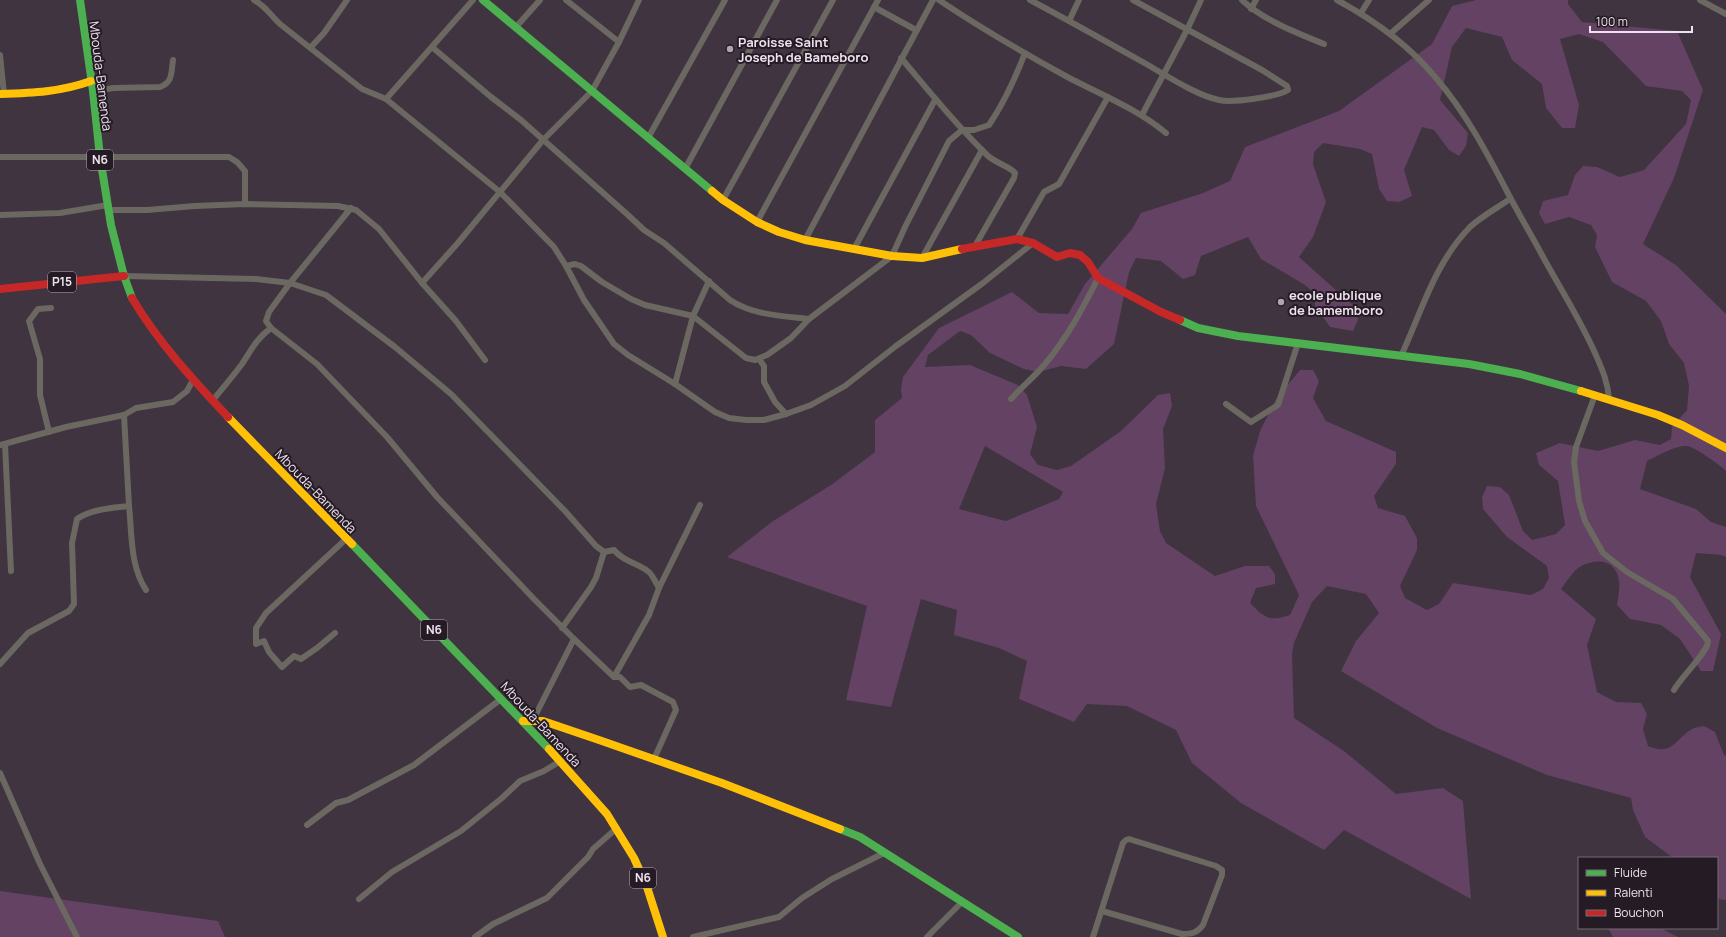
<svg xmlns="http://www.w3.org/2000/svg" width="1726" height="937" viewBox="0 0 1726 937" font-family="Manrope,sans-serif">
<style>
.green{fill:#634263;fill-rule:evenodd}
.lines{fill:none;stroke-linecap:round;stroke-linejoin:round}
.street{stroke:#6a6860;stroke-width:6}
.fast{stroke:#4caf50;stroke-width:8}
.slow{stroke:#ffc107;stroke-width:8}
.jam{stroke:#c62828;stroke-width:8}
.poi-dot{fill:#b1a4b1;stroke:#241b24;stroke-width:1.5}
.labels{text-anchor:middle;stroke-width:4;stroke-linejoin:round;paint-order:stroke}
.shield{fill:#241b24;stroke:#b2a6b2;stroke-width:1}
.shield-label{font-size:12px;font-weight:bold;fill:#efe1ef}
.poi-label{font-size:13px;font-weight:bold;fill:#efe1ef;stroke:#241b24;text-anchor:start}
.street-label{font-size:13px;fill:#efe1ef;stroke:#241b24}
</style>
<rect width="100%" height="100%" fill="#3f343f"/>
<g class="green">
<path d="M1476,0H1568V4L1582,22L1677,31L1703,90L1674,178L1643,244L1676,265L1726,314V471C1720,465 1695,447 1687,446C1676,445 1657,456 1647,461L1640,489L1696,509L1711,522L1726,527V557L1721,555L1696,553L1690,577L1721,634L1713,671H1701L1680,639L1661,625L1630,619L1617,605C1618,598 1620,588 1619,581C1616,557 1592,558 1577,569C1571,574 1566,583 1561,589L1596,619L1587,645L1597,692L1616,702L1641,703L1647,714L1643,729L1648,746C1673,756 1674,740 1692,729C1695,727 1700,727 1704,726L1715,732L1724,755L1726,756V900L1717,899V858H1673L1645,837L1633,810L1631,798L1547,775L1437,728L1341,671L1356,641L1379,613L1366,594L1327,586L1312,602L1294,643L1292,654L1294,718L1344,751L1396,794L1443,788L1463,801L1471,899L1344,830L1324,850L1241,803L1192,763L1176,730L1127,706L1087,704L1074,722L1019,699L1027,661L999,648L954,635L957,610L921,599L891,707L846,700L867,606L727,557L773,521L831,485L875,452V420L902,398L901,389L903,377L939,328L1012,292L1039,313L1068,314L1085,284L1132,229L1141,213L1203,193L1230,181L1245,147L1339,111L1432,44L1452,6ZM1466,28L1502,37L1512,60L1542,84L1546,108L1562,128H1575L1579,105L1560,39L1579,34L1603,42L1646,86L1682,91L1691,100L1686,124L1644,170L1620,177L1597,167L1583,166L1575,175L1568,195L1543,201L1539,213L1545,224L1569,217L1591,225L1597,235L1595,247L1612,282L1646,301L1661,321L1669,344L1684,363L1689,386L1687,410L1672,427L1671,439L1660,445L1635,440L1598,451L1560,443L1536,453L1539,465L1558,481L1565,525L1556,534L1532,540L1523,531L1509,495L1500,487L1487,486L1482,497L1483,509L1507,537L1547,566L1549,578L1543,589L1531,595L1453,583L1439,604L1427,610L1405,598L1400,586L1417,550V538L1405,516L1378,508L1374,496L1396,464V452L1326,421L1313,398L1319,381L1313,370H1300L1276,399L1260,431L1253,456L1256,506L1299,595L1290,615C1269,622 1265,618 1250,603L1256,588L1275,584V574L1269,566H1245L1215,576L1166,543L1160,531L1156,504L1165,468L1163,429L1172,406L1170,393L1158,395L1121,431L1071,466L1057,470L1038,465L1030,454L1037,427L1027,395L1018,385L970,365L925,367L928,355L960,331L971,335L990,353L1024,369L1038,372L1061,366L1086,369L1114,344L1129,272L1136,258L1161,261L1183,279L1195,275L1201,256L1248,237L1261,259L1305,285L1314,293L1315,306L1330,327L1353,331L1358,320L1356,308L1299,257L1313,237L1326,202L1313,164L1314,152L1323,143L1360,149L1372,154L1379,189L1387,201L1399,202L1412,196L1404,170L1422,127L1434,130L1449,150L1459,156L1466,146L1468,133L1440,100L1452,47ZM985,446L1063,492L1059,499L1006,521L959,509Z"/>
<path d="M0,891L218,921L225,937H0Z"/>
<path d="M1608,928H1660L1678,937H1613Z"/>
</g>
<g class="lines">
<g class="street">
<path d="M254,0C267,7 270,15 280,24L362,89L386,99L500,192L554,247L566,266L584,300L614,344L628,355L675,384L715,412L729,418L746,420H764L786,414L811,405L845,386L896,346L983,283L1033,243"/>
<path d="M566,0L619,42"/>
<path d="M939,0C982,29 1027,55 1073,80C1105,96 1138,110 1166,133"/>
<path d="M1030,0C1070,21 1109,43 1148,65C1169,77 1196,95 1219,100C1232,103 1277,97 1288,90L1287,86L1262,70L1133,0"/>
<path d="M1242,0C1263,20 1297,33 1324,44"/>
<path d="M1337,0C1374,20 1409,45 1436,78C1467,114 1489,157 1511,199C1521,218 1532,236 1542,255C1560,288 1580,319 1595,353C1602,369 1608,382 1609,399"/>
<path d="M1700,0L1726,14"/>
<path d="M874,7L916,30"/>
<path d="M1251,9L1256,0"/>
<path d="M1361,13L1369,0"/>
<path d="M1069,21L1079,0"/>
<path d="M516,27L540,0"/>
<path d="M1390,34L1429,0"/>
<path d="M311,47L324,33L347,0"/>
<path d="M432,47L491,97L521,120L628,215L644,230L664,243L730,300C752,315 783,316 809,319"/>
<path d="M0,55L4,94"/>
<path d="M901,58C929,91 956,125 987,155C995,163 1011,167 1015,173L1014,178L975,246"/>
<path d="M93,91L114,88L160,87C173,82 171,73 173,60"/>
<path d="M386,99L473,0"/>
<path d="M1142,115L1187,30L1201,0"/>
<path d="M648,138L725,0"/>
<path d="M0,157H229L237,162L245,171V204"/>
<path d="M685,169L777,0"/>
<path d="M723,200L833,0"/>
<path d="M351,208L290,283L269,312L266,321L271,328L317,364L339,387L387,437L437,497L534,599L574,639L533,720"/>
<path d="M108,210H147L195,206L245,204L338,206L356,210L379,229L422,283L456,321L485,360"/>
<path d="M0,215L60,213L108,205"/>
<path d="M757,222L878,0"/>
<path d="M1017,239L1044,192L1059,184L1108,97"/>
<path d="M805,240L933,0"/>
<path d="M854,249L935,100"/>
<path d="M922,258L982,150"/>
<path d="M566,266L575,264L581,266L602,282L631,299L645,305L693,316L746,358L755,360L767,355L791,338L809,319L892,256L905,227L949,141L962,130H974L989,125C1004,103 1015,79 1025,53"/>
<path d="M124,276L256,279L290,283L326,295L395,347L451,394L565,511L596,546L604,552L596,578L591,587L562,628"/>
<path d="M422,283L457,244L543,140L592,91L619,42L639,0"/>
<path d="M1402,354C1422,310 1435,263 1470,227C1482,216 1497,208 1510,199"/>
<path d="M759,359L764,366V382L775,402L786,414"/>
<path d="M675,384L693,316L709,281"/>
<path d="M1595,395L1576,447L1574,462L1579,501L1585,521L1603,553L1627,572L1673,599L1708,641C1709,651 1680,678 1674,690"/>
<path d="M1011,399C1022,387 1035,376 1045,364C1067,338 1083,308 1098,278"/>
<path d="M213,400C223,388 233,376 242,364C252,349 256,339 271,328"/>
<path d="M1226,404L1251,422L1278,405L1298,343"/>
<path d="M49,432L40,395V359L29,321L38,309L51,308"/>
<path d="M5,444L11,571"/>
<path d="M0,445L66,427L124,415L136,408L173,402L187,391L193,380"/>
<path d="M129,506C132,534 130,566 146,590"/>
<path d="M604,552L614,550C625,563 637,562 649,572C653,576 656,583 659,588"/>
<path d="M335,633L317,648L301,659L294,656L282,667L269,652L264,641L256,644V628L266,613L346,539"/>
<path d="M574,639L614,677H620L630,687L641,685L673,702L676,710L654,759"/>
<path d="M0,664L28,633L69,611L74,604L72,543L77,519C91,509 112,508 129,506L124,415"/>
<path d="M614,677L649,615L659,588L700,505"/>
<path d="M0,773L40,864L77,937"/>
<path d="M307,825L336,803L348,800L414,765L501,699"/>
<path d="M359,899L392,872L461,831L502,798L520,781L544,771L559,762"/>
<path d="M475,937L493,924L547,898L588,857L593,849L617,828"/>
<path d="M693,937L779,917L802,898L832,879L884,853"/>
<path d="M927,937L962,902"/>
<path d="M1093,937L1123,843L1126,840L1129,839L1216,866L1222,870V875L1203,925C1197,933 1192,934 1182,934L1102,911"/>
</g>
<g class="fast">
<path d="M80,0L93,91L100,157L111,225L124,276L132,298"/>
<path d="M483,0L712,191"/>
<path d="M1180,320L1198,328L1238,336L1469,364L1520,374L1581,391"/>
<path d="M352,544L549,749"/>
<path d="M840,829L860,837L1018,937"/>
</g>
<g class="slow">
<path d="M0,94C33,93 60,92 91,81"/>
<path d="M712,191L723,200L757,222L779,232L805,240L892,256L922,258L962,249"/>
<path d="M1581,391L1658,415L1682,425L1726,448"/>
<path d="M228,417L352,544"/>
<path d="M523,721H543L599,740L722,783L840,829"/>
<path d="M549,749L607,814L634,858L647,887L663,937"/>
</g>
<g class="jam">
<path d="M962,249L1017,239L1033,243L1057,257L1070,253L1080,255L1088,262L1098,278L1161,312L1180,320"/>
<path d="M0,289L124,276"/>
<path d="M132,298C158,342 193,380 228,417"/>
</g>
</g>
<g class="poi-dot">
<circle cx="730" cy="49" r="4"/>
<circle cx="1281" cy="302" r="4"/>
</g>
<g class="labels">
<g class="shield">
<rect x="87" y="150" width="26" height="20" rx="3"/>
<rect x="48" y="272" width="28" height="20" rx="3"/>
<rect x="421" y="620" width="26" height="20" rx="3"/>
<rect x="630" y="868" width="26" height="20" rx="3"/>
</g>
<g class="shield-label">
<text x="100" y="164">N6</text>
<text x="62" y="286">P15</text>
<text x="434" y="634">N6</text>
<text x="643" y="882">N6</text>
</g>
<g class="poi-label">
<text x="738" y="47">Paroisse Saint<tspan x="738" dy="15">Joseph de Bameboro</tspan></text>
<text x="1289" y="300">ecole publique<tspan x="1289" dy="15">de bamemboro</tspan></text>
</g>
<g class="street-label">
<text transform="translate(101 76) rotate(83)" y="5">Mbouda-Bamenda</text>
<text transform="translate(316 491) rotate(46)" y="5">Mbouda-Bamenda</text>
<text transform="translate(541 724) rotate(47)" y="5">Mbouda-Bamenda</text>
</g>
</g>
<rect x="1578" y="857" width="140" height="72" fill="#241b24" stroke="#756a75"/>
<rect x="1586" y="870" width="20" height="6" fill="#4caf50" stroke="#756a75"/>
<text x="1614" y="877" font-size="12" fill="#efe1ef">Fluide</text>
<rect x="1586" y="890" width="20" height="6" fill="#ffc107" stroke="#756a75"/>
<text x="1614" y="897" font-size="12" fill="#efe1ef">Ralenti</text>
<rect x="1586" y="910" width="20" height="6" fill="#c62828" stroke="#756a75"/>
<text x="1614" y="917" font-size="12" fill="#efe1ef">Bouchon</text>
<path d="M1590 26v6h102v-6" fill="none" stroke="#efe1ef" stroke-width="2"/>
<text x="1596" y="26" font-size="12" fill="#efe1ef" stroke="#241b24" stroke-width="3" paint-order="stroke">100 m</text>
</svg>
